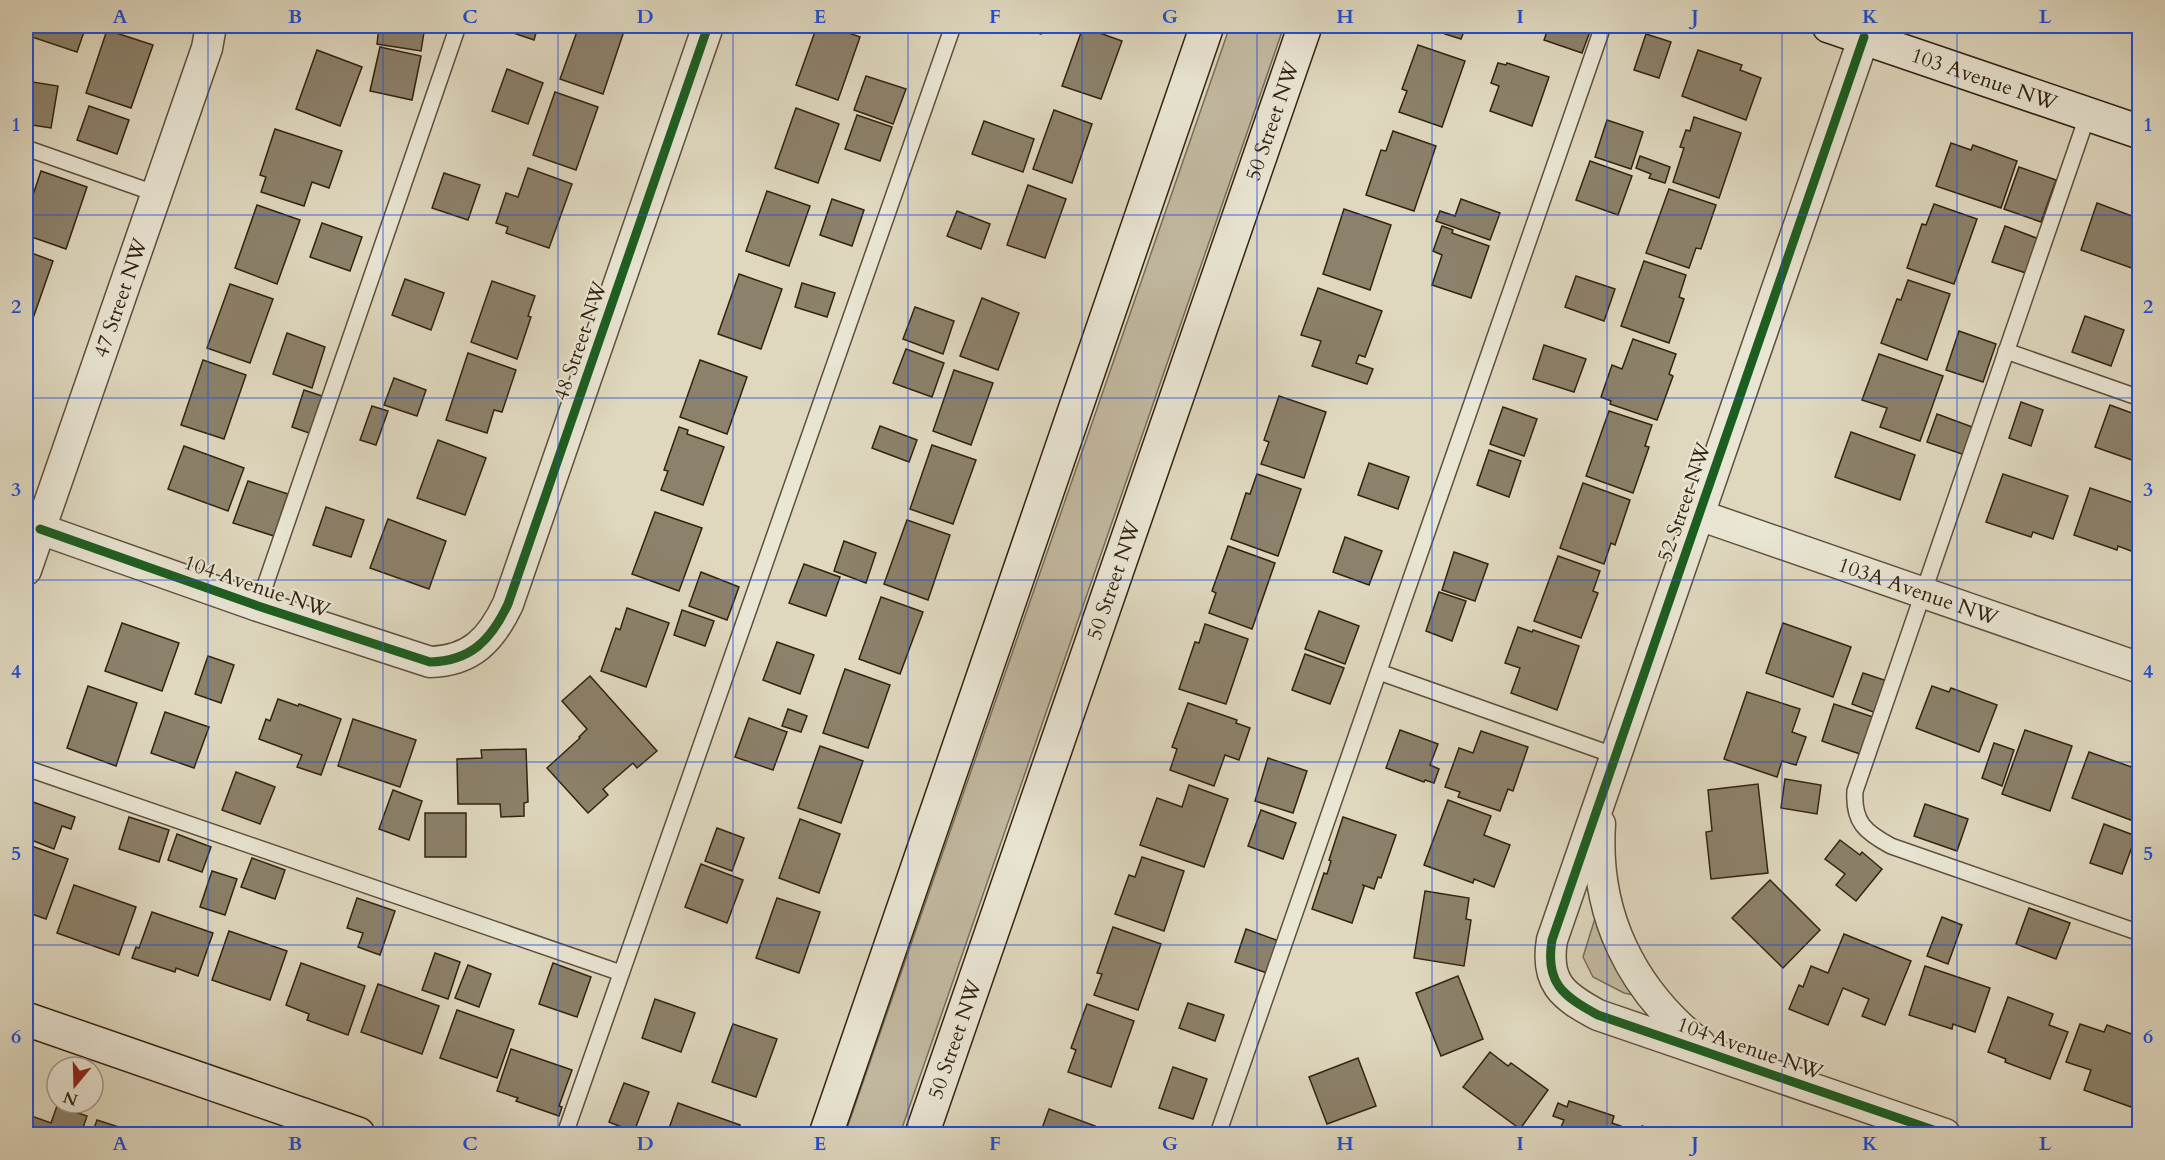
<svg xmlns="http://www.w3.org/2000/svg" width="2165" height="1160" viewBox="0 0 2165 1160" font-family="Cardo,serif">
<style>
.green{fill:#c2b9a1;stroke:#7a6e58;stroke-width:1.5}
.building{fill:#8c816b;stroke:#33230f;stroke-width:1.5}
.lines{fill:none;stroke-linecap:round;stroke-linejoin:round}
.lane-casing{stroke:#5e503b;stroke-width:18}
.street-casing{stroke:#5e503b;stroke-width:33}
.secondary-casing{stroke:#33230f;stroke-width:36}
.lane{stroke:#eae6d5;stroke-width:15}
.street{stroke:#eae6d5;stroke-width:30}
.secondary{stroke:#eae6d5;stroke-width:33}
.cycleway-casing{stroke:#eae6d5;stroke-width:13}
.cycleway{stroke:#1b5e20;stroke-width:9}
.grid{fill:none;stroke:#1d4ed8;stroke-width:1.5;stroke-opacity:0.55}
.labels{text-anchor:middle;stroke-width:4.5;stroke-linejoin:round;paint-order:stroke}
.street-label{font-size:21px;fill:#33230f;stroke:#eae6d5}
.neatline{fill:none;stroke:#1d4ed8;stroke-width:2}
.grid-label{font-size:20px;text-anchor:middle;font-weight:bold;fill:#1d4ed8}
</style>
<rect width="100%" height="100%" fill="#dfd8bf"/>
<filter id="stains"><feTurbulence type="fractalNoise" baseFrequency=".00333" numOctaves="4"/><feColorMatrix values="0 0 0 0 .2 0 0 0 0 .09 0 0 0 0 .02 0 0 0 .5 -.17"/></filter>
<radialGradient id="worn" r=".72"><stop offset=".6" stop-color="#630" stop-opacity="0"/><stop offset="1" stop-color="#630" stop-opacity=".3"/></radialGradient>
<g class="green">
<path d="M1230,26H1284L900,1134H845Z"/>
<path d="M1596,915L1633,995L1624,993L1593,977L1583,957Z"/>
</g>
<g class="building">
<path d="M26,26H86L77,52L26,35Z"/>
<path d="M379,26H425L421,51L377,44Z"/>
<path d="M493,26H538L534,40Z"/>
<path d="M579,26H608L624,31L603,94L560,79Z"/>
<path d="M817,26H829L860,37L838,100L796,85Z"/>
<path d="M1018,26H1044L1041,34Z"/>
<path d="M1448,26H1466L1461,39L1445,34Z"/>
<path d="M1478,26H1500L1498,33Z"/>
<path d="M1549,26H1592L1582,53L1544,40Z"/>
<path d="M1083,27L1122,41L1101,99L1062,86Z"/>
<path d="M107,30L153,45L131,108L86,93Z"/>
<path d="M1646,34L1671,42L1659,78L1634,70Z"/>
<path d="M1418,45L1465,61L1442,127L1399,112L1407,91L1402,89Z"/>
<path d="M380,47L421,56L412,100L370,91Z"/>
<path d="M317,50L362,67L340,126L296,109Z"/>
<path d="M1698,50L1742,65L1740,70L1761,78L1746,120L1682,96Z"/>
<path d="M1498,63L1506,65L1507,63L1549,77L1532,126L1490,111L1499,86L1491,83Z"/>
<path d="M507,69L543,83L528,124L492,111Z"/>
<path d="M866,76L906,89L893,124L854,110Z"/>
<path d="M26,81L58,86L51,128L26,124Z"/>
<path d="M555,92L598,107L576,170L533,155Z"/>
<path d="M89,106L129,120L117,154L77,140Z"/>
<path d="M796,108L839,124L818,183L775,168Z"/>
<path d="M1054,110L1092,124L1072,183L1033,169Z"/>
<path d="M857,115L892,127L880,161L845,149Z"/>
<path d="M1694,117L1741,133L1719,198L1673,182L1684,148L1680,147L1686,130L1690,131Z"/>
<path d="M1607,120L1643,132L1631,169L1595,157Z"/>
<path d="M984,121L1034,139L1023,172L972,154Z"/>
<path d="M275,129L342,151L329,188L312,182L304,206L261,192L266,177L260,175Z"/>
<path d="M1393,131L1436,146L1414,211L1366,195L1381,150L1386,151Z"/>
<path d="M1951,143L1971,150L1973,145L2017,161L2001,208L1936,186Z"/>
<path d="M1640,156L1670,167L1665,183L1649,178L1651,174L1636,168Z"/>
<path d="M26,161L32,163L26,180Z"/>
<path d="M1590,161L1632,176L1618,215L1576,200Z"/>
<path d="M2019,167L2056,180L2041,222L2004,209Z"/>
<path d="M528,168L572,184L549,248L506,233L508,227L496,223L506,193L518,197Z"/>
<path d="M41,171L87,187L66,249L26,235V199L31,201Z"/>
<path d="M444,173L480,185L468,220L432,208Z"/>
<path d="M1028,185L1066,199L1045,258L1007,245Z"/>
<path d="M1669,189L1716,205L1701,249L1696,248L1689,268L1646,253Z"/>
<path d="M767,191L810,206L789,266L746,251Z"/>
<path d="M832,199L864,210L852,246L820,235Z"/>
<path d="M1461,199L1500,213L1490,240L1436,221L1440,211L1455,216Z"/>
<path d="M2097,203L2140,219V271L2081,250Z"/>
<path d="M1934,204L1977,219L1954,284L1907,268L1922,224L1926,225Z"/>
<path d="M257,205L300,220L277,284L235,268Z"/>
<path d="M1344,209L1391,225L1370,290L1323,274Z"/>
<path d="M957,211L990,224L981,249L947,236Z"/>
<path d="M322,223L362,237L350,271L310,257Z"/>
<path d="M1442,226L1453,230L1452,233L1489,246L1471,298L1432,285L1442,255L1433,251Z"/>
<path d="M2005,226L2039,239L2026,273L1992,262Z"/>
<path d="M26,251L53,261L31,324L26,322Z"/>
<path d="M1644,261L1686,275L1679,297L1684,299L1669,343L1621,326Z"/>
<path d="M739,274L782,289L761,349L718,334Z"/>
<path d="M1576,276L1615,289L1604,321L1565,307Z"/>
<path d="M405,279L444,293L431,330L392,315Z"/>
<path d="M1908,280L1950,294L1927,360L1881,343L1897,299L1901,300Z"/>
<path d="M492,281L535,296L528,316L531,317L517,359L471,342Z"/>
<path d="M802,283L835,293L827,317L795,307Z"/>
<path d="M230,284L273,299L250,363L207,348Z"/>
<path d="M1318,288L1382,311L1365,357L1359,355L1356,363L1373,369L1367,384L1312,366L1321,341L1301,335Z"/>
<path d="M982,298L1019,313L998,370L960,356Z"/>
<path d="M915,307L954,321L943,354L903,339Z"/>
<path d="M2085,316L2124,330L2111,366L2072,352Z"/>
<path d="M1959,331L1996,344L1983,382L1946,370Z"/>
<path d="M287,333L325,347L312,388L273,374Z"/>
<path d="M1633,339L1676,354L1669,374L1673,376L1657,420L1610,404L1611,401L1601,397L1612,365L1622,369Z"/>
<path d="M1544,345L1586,359L1574,392L1533,379Z"/>
<path d="M906,349L944,363L932,397L893,383Z"/>
<path d="M468,353L516,370L502,412L494,410L487,433L446,420Z"/>
<path d="M1879,354L1943,376L1920,441L1880,427L1887,408L1862,400Z"/>
<path d="M203,360L246,375L224,439L181,425Z"/>
<path d="M700,360L747,377L727,434L680,417Z"/>
<path d="M954,370L993,383L971,445L933,431Z"/>
<path d="M394,378L426,390L417,416L384,405Z"/>
<path d="M304,390L328,398L315,435L292,427Z"/>
<path d="M1279,396L1326,412L1304,478L1261,464L1269,442L1264,440Z"/>
<path d="M2021,402L2043,410L2031,446L2009,438Z"/>
<path d="M2110,405L2140,416V439L2132,460L2095,447Z"/>
<path d="M372,406L388,411L376,445L360,440Z"/>
<path d="M1503,407L1537,419L1524,456L1490,444Z"/>
<path d="M1609,411L1652,425L1645,446L1649,447L1633,493L1586,476Z"/>
<path d="M1937,414L1975,428L1965,455L1927,442Z"/>
<path d="M880,426L917,440L909,462L872,448Z"/>
<path d="M679,427L688,430L687,434L724,447L703,505L661,490L668,471L664,470Z"/>
<path d="M1851,432L1915,455L1900,500L1835,477Z"/>
<path d="M438,440L486,458L465,515L417,498Z"/>
<path d="M932,445L976,460L953,524L910,509Z"/>
<path d="M184,446L244,468L228,511L168,489Z"/>
<path d="M1489,450L1521,461L1509,497L1477,485Z"/>
<path d="M1369,463L1409,477L1398,509L1358,495Z"/>
<path d="M1257,474L1301,489L1278,556L1231,539L1246,493L1250,494Z"/>
<path d="M2003,474L2068,496L2053,539L2033,532L2031,537L1986,522Z"/>
<path d="M248,481L288,494L274,536L233,523Z"/>
<path d="M1583,483L1630,500L1615,545L1611,543L1604,564L1560,548Z"/>
<path d="M2090,488L2140,505L2139,554L2118,546L2117,550L2074,535Z"/>
<path d="M326,507L364,520L351,557L313,545Z"/>
<path d="M655,512L702,528L679,591L632,574Z"/>
<path d="M388,519L446,541L429,589L370,568Z"/>
<path d="M907,520L950,535L928,600L884,584Z"/>
<path d="M1345,537L1382,551L1369,585L1333,572Z"/>
<path d="M844,541L876,553L866,583L834,571Z"/>
<path d="M1228,546L1275,563L1252,629L1209,613L1216,593L1212,591Z"/>
<path d="M1454,552L1488,564L1475,601L1442,590Z"/>
<path d="M1558,556L1600,571L1593,591L1598,593L1581,638L1534,621Z"/>
<path d="M804,564L840,577L826,616L789,603Z"/>
<path d="M701,572L739,587L727,620L689,606Z"/>
<path d="M1439,592L1466,601L1452,641L1426,631Z"/>
<path d="M881,597L923,612L900,674L859,659Z"/>
<path d="M627,608L669,623L646,687L601,671L616,628L620,630Z"/>
<path d="M682,610L714,621L705,646L674,635Z"/>
<path d="M1319,611L1359,626L1345,664L1305,649Z"/>
<path d="M122,623L179,643L162,691L105,671Z"/>
<path d="M1783,623L1851,647L1833,697L1766,673Z"/>
<path d="M1205,624L1248,639L1226,704L1179,689L1195,642L1199,643Z"/>
<path d="M1518,627L1532,632L1533,630L1579,646L1557,710L1511,693L1520,668L1505,663Z"/>
<path d="M777,642L814,655L800,694L763,680Z"/>
<path d="M1305,654L1344,668L1330,704L1292,690Z"/>
<path d="M208,656L234,665L221,703L195,694Z"/>
<path d="M845,669L890,685L868,748L823,733Z"/>
<path d="M1863,673L1887,681L1876,713L1852,704Z"/>
<path d="M590,676L657,751L637,768L633,763L603,789L608,795L588,813L547,768L580,738L579,737L587,729L562,701Z"/>
<path d="M88,686L137,703L116,766L67,748Z"/>
<path d="M1932,686L1949,692L1951,688L1997,705L1979,752L1916,728Z"/>
<path d="M1747,692L1800,709L1792,732L1806,737L1796,765L1782,761L1777,777L1724,759Z"/>
<path d="M278,699L298,706L299,704L341,719L321,775L297,767L302,755L259,739L266,719L270,721Z"/>
<path d="M1188,703L1237,720L1236,723L1250,728L1239,760L1225,755L1214,786L1170,770L1177,749L1172,747Z"/>
<path d="M1834,704L1873,717L1860,754L1822,741Z"/>
<path d="M788,709L807,716L801,732L782,726Z"/>
<path d="M165,712L209,727L194,768L151,753Z"/>
<path d="M749,718L787,732L773,770L735,757Z"/>
<path d="M353,719L416,740L400,787L338,766Z"/>
<path d="M1400,730L1438,744L1430,765L1439,769L1434,783L1425,780L1424,782L1386,768Z"/>
<path d="M2025,730L2072,746L2050,811L2002,794Z"/>
<path d="M1481,731L1528,747L1513,791L1508,789L1500,811L1458,797L1460,792L1445,787L1459,748L1473,753Z"/>
<path d="M1994,743L2014,750L2002,786L1982,778Z"/>
<path d="M820,746L863,761L841,823L798,808Z"/>
<path d="M526,749L528,802L524,803V816L501,817L500,804H458L457,759L482,758L481,750Z"/>
<path d="M2089,752L2140,770V812L2136,822L2072,798Z"/>
<path d="M1268,758L1307,771L1293,813L1255,801Z"/>
<path d="M236,772L275,787L260,824L222,810Z"/>
<path d="M1785,779L1821,785L1817,814L1781,808Z"/>
<path d="M1758,784L1768,873L1711,879L1706,832L1712,831L1708,790Z"/>
<path d="M1189,785L1228,799L1204,867L1140,845L1157,798L1182,807Z"/>
<path d="M393,790L422,801L409,840L379,829Z"/>
<path d="M1448,800L1491,816L1484,835L1510,845L1494,887L1474,879L1473,883L1424,865Z"/>
<path d="M33,802L75,817L71,829L62,826L54,849L26,838V824Z"/>
<path d="M1925,804L1968,819L1957,851L1914,836Z"/>
<path d="M1261,810L1296,823L1283,859L1248,846Z"/>
<rect x="425" y="813" width="41" height="44"/>
<path d="M129,817L169,830L159,862L119,849Z"/>
<path d="M1343,817L1396,835L1381,878L1378,877L1374,889L1363,885L1364,887L1352,923L1312,909L1324,873L1327,874L1331,861L1329,860Z"/>
<path d="M800,819L840,834L819,893L779,878Z"/>
<path d="M2104,824L2136,836L2122,874L2090,863Z"/>
<path d="M717,828L744,838L732,871L705,861Z"/>
<path d="M177,834L211,847L202,872L168,860Z"/>
<path d="M1840,840L1860,855L1862,852L1882,869L1856,901L1836,885L1845,874L1825,859Z"/>
<path d="M26,844L68,859L46,919L26,912Z"/>
<path d="M1142,857L1184,871L1164,931L1115,914L1129,875L1135,877Z"/>
<path d="M252,858L285,870L275,899L241,887Z"/>
<path d="M701,864L743,880L727,923L685,907Z"/>
<path d="M212,871L237,879L225,915L200,907Z"/>
<path d="M1770,880L1820,930L1783,968L1732,918Z"/>
<path d="M74,885L136,907L119,955L57,933Z"/>
<path d="M1425,891L1469,898L1466,919L1471,920L1464,966L1414,958Z"/>
<path d="M357,898L395,911L380,955L358,947L363,933L347,928Z"/>
<path d="M777,898L820,912L799,973L756,958Z"/>
<path d="M2029,908L2070,923L2056,959L2016,944Z"/>
<path d="M152,912L213,933L198,976L176,968L175,972L132,958L136,947L139,948Z"/>
<path d="M1942,917L1962,925L1948,964L1927,956Z"/>
<path d="M1113,927L1161,944L1138,1010L1094,995L1102,974L1097,973Z"/>
<path d="M1246,929L1279,941L1267,973L1235,962Z"/>
<path d="M229,931L287,951L270,1000L212,980Z"/>
<path d="M1844,934L1911,961L1885,1025L1862,1016L1869,999L1843,988L1828,1025L1789,1009L1799,985L1803,987L1811,966L1828,973Z"/>
<path d="M435,953L460,962L448,999L422,990Z"/>
<path d="M301,963L365,986L348,1035L307,1020L309,1014L286,1005Z"/>
<path d="M553,963L591,977L577,1017L539,1004Z"/>
<path d="M468,965L491,974L479,1007L455,998Z"/>
<path d="M1925,966L1990,988L1975,1032L1953,1024L1952,1029L1909,1015Z"/>
<path d="M1458,976L1483,1039L1441,1056L1416,993Z"/>
<path d="M378,984L439,1006L422,1054L361,1032Z"/>
<path d="M2008,997L2053,1014L2049,1025L2068,1032L2050,1079L2005,1062L2006,1059L1988,1052Z"/>
<path d="M655,999L695,1013L681,1052L642,1038Z"/>
<path d="M1188,1003L1224,1015L1215,1041L1179,1028Z"/>
<path d="M1087,1004L1134,1021L1111,1087L1068,1072L1076,1050L1071,1048Z"/>
<path d="M457,1010L514,1030L497,1078L440,1058Z"/>
<path d="M733,1024L777,1039L756,1097L712,1082Z"/>
<path d="M2080,1024L2104,1032L2107,1025L2140,1037V1084L2131,1107L2084,1090L2091,1070L2066,1062Z"/>
<path d="M511,1049L572,1070L559,1106L562,1107L559,1116L516,1101L518,1098L497,1091Z"/>
<path d="M1490,1052L1508,1066L1511,1063L1548,1090L1520,1129L1463,1087Z"/>
<path d="M1358,1058L1376,1106L1327,1124L1309,1077Z"/>
<path d="M1173,1067L1207,1079L1193,1119L1159,1108Z"/>
<path d="M624,1083L649,1092L634,1132L609,1122Z"/>
<path d="M1569,1101L1614,1116L1612,1123L1632,1130L1631,1134H1558L1564,1120L1553,1116L1558,1103L1567,1107Z"/>
<path d="M678,1103L740,1125L736,1134H667Z"/>
<path d="M57,1106L87,1116L81,1134H26V1114L51,1123Z"/>
<path d="M1049,1109L1095,1126L1092,1134H1040Z"/>
<path d="M97,1120L131,1131L130,1134H92Z"/>
<path d="M1642,1126L1666,1134H1638Z"/>
</g>
<g class="lines">
<g class="lane-casing">
<g id="lane">
<path d="M2088,114L1855,791C1853,822 1865,832 1891,846L2140,933"/>
<path d="M26,148L157,194"/>
<path d="M2006,351L2140,398"/>
<path d="M258,606L458,26"/>
<path d="M1379,672L1616,756"/>
<path d="M26,768L621,973"/>
<path d="M565,1134L953,26"/>
<path d="M1218,1134L1603,26"/>
</g>
</g>
<g class="street-casing">
<g id="street">
<path d="M1864,37L1552,940C1545,982 1562,996 1598,1015L1945,1134"/>
<path id="s1" d="M1699,515L2140,668"/>
<path d="M40,529L258,606L430,662C471,661 491,640 508,604L708,26"/>
<path id="s2" d="M26,570L207,48L211,26"/>
<path d="M1600,824C1594,914 1631,989 1700,1044"/>
</g>
</g>
<g class="secondary-casing">
<g id="secondary">
<path id="s3" d="M1829,26L2140,132"/>
<path d="M26,1019L358,1134"/>
<path d="M826,1134L1207,26"/>
<path id="s4" d="M922,1134L1305,26"/>
</g>
</g>
<use href="#lane" class="lane"/>
<use href="#street" class="street"/>
<use href="#secondary" class="secondary"/>
<g class="cycleway-casing">
<g id="cycleway">
<path d="M1864,37L1552,940C1545,982 1562,996 1598,1015L1945,1134"/>
<path d="M40,529L258,606L430,662C471,661 491,640 508,604L708,26"/>
</g>
</g>
<use href="#cycleway" class="cycleway"/>
</g>
<path class="grid" d="M208,26V1134M383,26V1134M558,26V1134M733,26V1134M908,26V1134M1082,26V1134M1257,26V1134M1432,26V1134M1607,26V1134M1782,26V1134M1957,26V1134M26,215H2140M26,398H2140M26,580H2140M26,762H2140M26,945H2140"/>
<g class="labels">
<g class="street-label">
<text dy="7" stroke="none"><textPath href="#s3" startOffset="164">103 Avenue NW</textPath></text>
<text dy="7" stroke="none"><textPath href="#s4" startOffset="1072">50 Street NW</textPath></text>
<text dy="7" stroke="none"><textPath href="#s2" startOffset="288">47 Street NW</textPath></text>
<text transform="translate(580 341) rotate(-71)" y="7">48 Street NW</text>
<text transform="translate(1684 502) rotate(-71)" y="7">52 Street NW</text>
<text dy="7" stroke="none"><textPath href="#s4" startOffset="586">50 Street NW</textPath></text>
<text transform="translate(257 586) rotate(19)" y="7">104 Avenue NW</text>
<text dy="7" stroke="none"><textPath href="#s1" startOffset="232">103A Avenue NW</textPath></text>
<text dy="7" stroke="none"><textPath href="#s4" startOffset="100">50 Street NW</textPath></text>
<text transform="translate(1750 1048) rotate(19)" y="7">104 Avenue NW</text>
</g>
</g>
<rect width="2165" height="1160" fill="none" stroke="#dfd8bf" stroke-width="66"/>
<g transform="translate(75 1085) rotate(199)"><circle r="28" fill="#eae6d5" stroke="#a19886" stroke-width="1.5"/>
<path d="M0-4.5L10 22L0 15L-10 22Z" fill="#8f2418"/>
<text y="-9" font-size="16" font-weight="bold" text-anchor="middle" fill="#33230f">N</text>
</g>
<rect x="33" y="33" width="2099" height="1094" class="neatline"/>
<g class="grid-label">
<text x="120" y="23">A</text>
<text x="295" y="23">B</text>
<text x="470" y="23">C</text>
<text x="645" y="23">D</text>
<text x="820" y="23">E</text>
<text x="995" y="23">F</text>
<text x="1170" y="23">G</text>
<text x="1345" y="23">H</text>
<text x="1520" y="23">I</text>
<text x="1695" y="23">J</text>
<text x="1870" y="23">K</text>
<text x="2045" y="23">L</text>
<text x="16" y="131">1</text>
<text x="2148" y="131">1</text>
<text x="16" y="313">2</text>
<text x="2148" y="313">2</text>
<text x="16" y="496">3</text>
<text x="2148" y="496">3</text>
<text x="16" y="678">4</text>
<text x="2148" y="678">4</text>
<text x="16" y="860">5</text>
<text x="2148" y="860">5</text>
<text x="16" y="1043">6</text>
<text x="2148" y="1043">6</text>
<text x="120" y="1150">A</text>
<text x="295" y="1150">B</text>
<text x="470" y="1150">C</text>
<text x="645" y="1150">D</text>
<text x="820" y="1150">E</text>
<text x="995" y="1150">F</text>
<text x="1170" y="1150">G</text>
<text x="1345" y="1150">H</text>
<text x="1520" y="1150">I</text>
<text x="1695" y="1150">J</text>
<text x="1870" y="1150">K</text>
<text x="2045" y="1150">L</text>
</g>
<rect width="100%" height="100%" filter="url(#stains)"/>
<rect width="100%" height="100%" fill="url(#worn)"/>
</svg>
